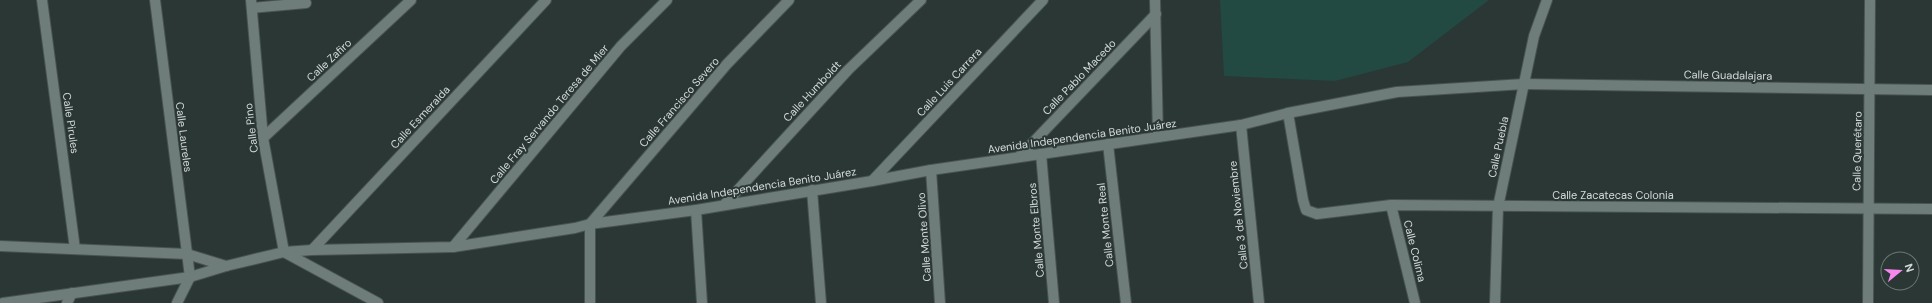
<svg xmlns="http://www.w3.org/2000/svg" width="1932" height="303" viewBox="0 0 1932 303" font-family="'DM Sans',sans-serif">
<style>
.green{fill:#224942}
.lines{fill:none;stroke-linecap:round;stroke-linejoin:round}
.minor-casing{stroke:#485351;stroke-width:12}
.tertiary-casing{stroke:#485351;stroke-width:12}
.minor{stroke:#6e7d79;stroke-width:10}
.tertiary{stroke:#6e7d79;stroke-width:10}
.labels{text-anchor:middle;stroke-width:4;stroke-linejoin:round;paint-order:stroke}
.street-label{font-size:11px;fill:#d2dad8;stroke:#2a3734}
</style>
<rect width="100%" height="100%" fill="#2a3734"/>
<path class="green" d="M1220,0H1489L1408,62L1335,81L1224,76Z"/>
<g class="lines">
<g class="minor-casing">
<g id="minor">
<path d="M42,0L75,249"/>
<path d="M155,0L190,277L177,303"/>
<path d="M251,0L263,138"/>
<path d="M1155,0L1158,137"/>
<path d="M252,8L306,3"/>
<path d="M1288,113L1303,200L1306,210L1317,214L1391,205L1932,209"/>
<path d="M1241,125L1259,303"/>
<path d="M1108,144L1126,303"/>
<path d="M1041,154L1054,303"/>
<path d="M1019,157L1156,14"/>
<path d="M931,170L940,303"/>
<path d="M872,181L1043,0"/>
<path d="M812,190L821,303"/>
<path d="M725,204L848,70L921,0"/>
<path d="M1391,205L1415,303"/>
<path d="M696,210L702,303"/>
<path d="M0,246L187,254L226,266"/>
<path d="M453,247L621,46L667,0"/>
<path d="M312,250L546,0"/>
<path d="M284,252L312,250L453,247L575,228L590,224L696,210L872,181L931,170L1241,125L1288,113L1397,92L1524,84L1932,90"/>
<path d="M67,303L72,293"/>
<path d="M590,303V224L727,64L789,0"/>
<path d="M1495,303L1498,207L1534,36L1547,0"/>
</g>
</g>
<g class="tertiary-casing">
<g id="tertiary">
<path d="M284,252L263,138L411,0"/>
<path d="M284,252L378,303"/>
<path d="M3,303L190,277L226,266L284,252"/>
<path d="M1868,303L1870,0"/>
</g>
</g>
<use href="#minor" class="minor"/>
<use href="#tertiary" class="tertiary"/>
</g>
<g class="labels">
<g class="street-label">
<text transform="translate(329 60) rotate(-43)" y="4">Calle Zafiro</text>
<text transform="translate(1728 75) rotate(1)" y="4">Calle Guadalajara</text>
<text transform="translate(1079 77) rotate(-46)" y="4">Calle Pablo Macedo</text>
<text transform="translate(949 82) rotate(-47)" y="4">Calle Luis Carrera</text>
<text transform="translate(812 91) rotate(-47)" y="4">Calle Humboldt</text>
<text transform="translate(679 102) rotate(-49)" y="4">Calle Francisco Severo</text>
<text transform="translate(549 114) rotate(-50)" y="4">Calle Fray Servando Teresa de Mier</text>
<text transform="translate(420 117) rotate(-47)" y="4">Calle Esmeralda</text>
<text transform="translate(71 123) rotate(82)" y="4">Calle Pirules</text>
<text transform="translate(251 128) rotate(-97)" y="4">Calle Pino</text>
<text transform="translate(1082 136) rotate(-8)" y="4">Avenida Independencia Benito Juárez</text>
<text transform="translate(184 137) rotate(83)" y="4">Calle Laureles</text>
<text transform="translate(1498 147) rotate(-78)" y="4">Calle Puebla</text>
<text transform="translate(1857 151) rotate(-89)" y="4">Calle Querétaro</text>
<text transform="translate(762 186) rotate(-9)" y="4">Avenida Independencia Benito Juárez</text>
<text x="1613" y="199">Calle Zacatecas Colonia</text>
<text transform="translate(1238 215) rotate(-96)" y="4">Calle 3 de Noviembre</text>
<text transform="translate(1105 225) rotate(-96)" y="4">Calle Monte Real</text>
<text transform="translate(1036 230) rotate(-95)" y="4">Calle Monte Elbros</text>
<text transform="translate(924 237) rotate(-94)" y="4">Calle Monte Olivo</text>
<text transform="translate(1415 251) rotate(76)" y="4">Calle Colima</text>
</g>
</g>
<g transform="translate(1900 271) rotate(72)"><circle r="19" fill="#2a3734" stroke="#6d7876"/>
<path d="M0-3L7 15L0 10L-7 15Z" fill="#f688ed"/>
<text y="-6" font-size="11" font-weight="bold" text-anchor="middle" fill="#d2dad8">N</text>
</g>
</svg>
